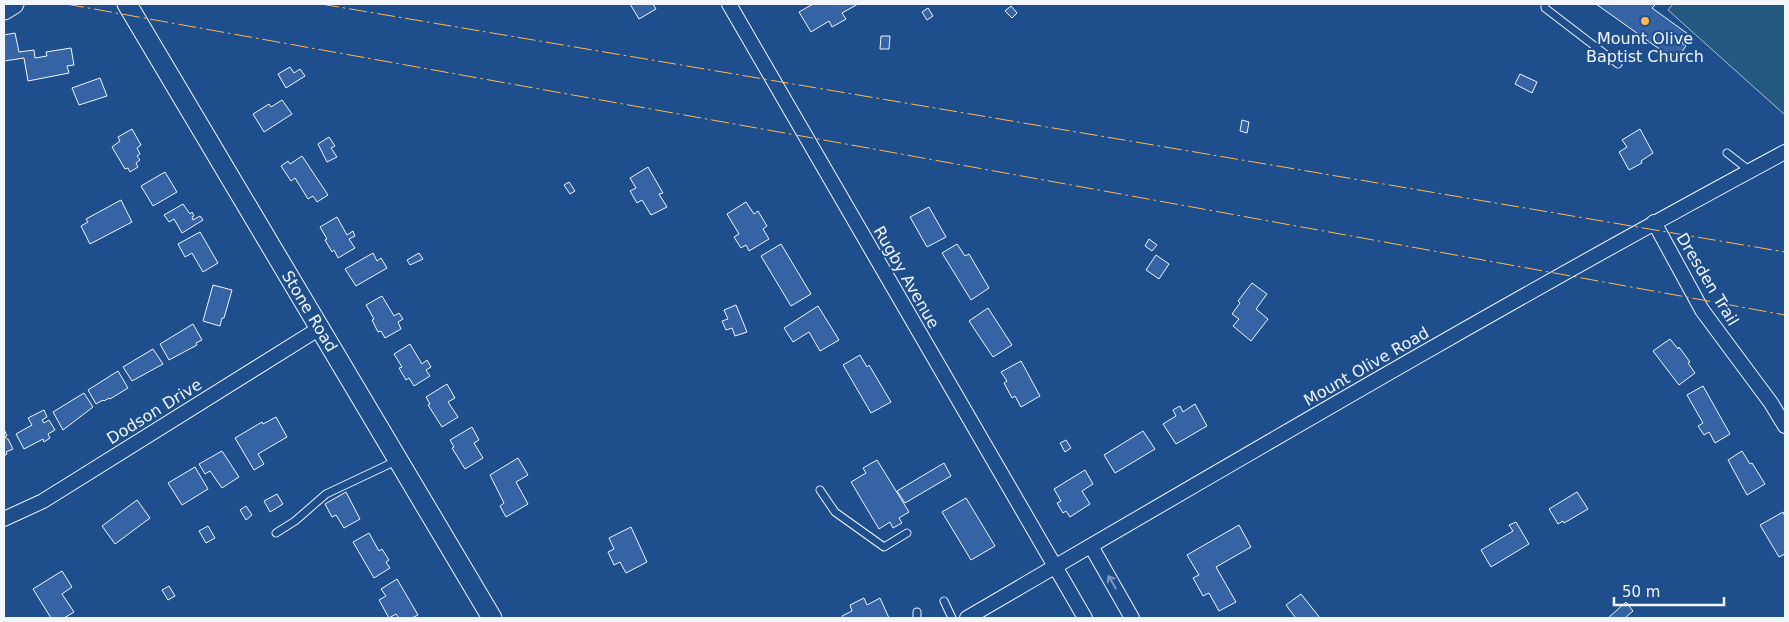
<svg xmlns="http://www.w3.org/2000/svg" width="1789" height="622" viewBox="0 0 1789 622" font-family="'DejaVu Sans',sans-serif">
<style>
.green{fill:#245a82;stroke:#a8bbd7}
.building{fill:#3563a3;stroke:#f2f6ff}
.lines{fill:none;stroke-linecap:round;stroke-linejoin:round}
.lane-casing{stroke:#f2f6ff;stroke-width:9}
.street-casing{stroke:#f2f6ff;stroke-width:16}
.secondary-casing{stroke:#f2f6ff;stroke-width:21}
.lane{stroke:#1f4e8c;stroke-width:7}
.street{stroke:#1f4e8c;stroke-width:14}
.secondary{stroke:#1f4e8c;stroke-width:19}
.power{stroke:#ffb74d;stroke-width:1;stroke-dasharray:18 4 2.5 4;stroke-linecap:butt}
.oneway{stroke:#7e9ac0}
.poi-dot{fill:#ffb74d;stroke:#1f4e8c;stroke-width:2}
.labels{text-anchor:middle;stroke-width:4;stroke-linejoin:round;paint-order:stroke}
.poi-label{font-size:16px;fill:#f2f6ff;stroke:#1f4e8c}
.street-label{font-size:16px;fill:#f2f6ff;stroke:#1f4e8c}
</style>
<rect width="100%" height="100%" fill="#1f4e8c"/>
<path class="green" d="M1673,4H1785V115L1668,10Z"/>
<g class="building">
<path d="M630,4H653L656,9L639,19Z"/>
<path d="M813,4H858L842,13L846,19L832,27L829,21L811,32L799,12Z"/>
<path d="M1596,4H1656L1652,8L1688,34L1682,43L1686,46L1677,58L1673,55L1672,58Z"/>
<path d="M1011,6L1017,13L1012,18L1005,11Z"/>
<path d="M928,8L933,16L927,20L922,12Z"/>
<path d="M15,33L19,52L34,50L35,58L47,56L46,52L71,48L74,65L67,66L69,73L28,81L24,58L4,61V35Z"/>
<path d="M881,36H890L889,49H880Z"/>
<path d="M290,67L294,73L300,69L305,76L286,88L278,74Z"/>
<path d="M1520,74L1537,82L1532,93L1515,84Z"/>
<path d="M100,78L107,96L79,105L72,88Z"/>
<path d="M282,100L292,114L264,132L253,114L269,104L271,107Z"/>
<path d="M1242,120L1249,122L1247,133L1240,131Z"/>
<path d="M132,129L141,145L137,148L140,154L137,156L140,160L136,163L138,167L130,172L128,168L125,169L112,147L120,141L118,137Z"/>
<path d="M1640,129L1653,153L1641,161L1642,163L1629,170L1619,152L1627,147L1622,140Z"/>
<path d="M329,137L335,146L331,148L337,157L327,162L318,144Z"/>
<path d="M302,156L328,195L317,202L313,196L308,199L295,178L291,181L281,166L288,161L290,164Z"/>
<path d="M648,167L663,193L659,194L667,207L651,215L642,200L637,203L630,191L636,188L630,178Z"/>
<path d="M165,172L177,192L153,206L141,186Z"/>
<path d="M569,182L575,191L570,194L564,185Z"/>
<path d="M121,200L132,222L90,244L81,226L88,222L86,219Z"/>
<path d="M746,202L754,214L758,211L767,226L763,229L769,239L749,251L746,245L741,248L734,237L739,234L727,214Z"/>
<path d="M183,204L190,214L192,212L194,216L192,217L193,220L200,216L203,220L182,233L174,219L169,222L164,215Z"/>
<path d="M929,207L946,237L927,247L910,217Z"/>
<path d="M337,217L347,235L353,231L355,236L349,239L355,248L338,258L334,250L332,252L325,240L327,239L320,227Z"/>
<path d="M200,232L218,263L203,272L192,253L185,257L178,244Z"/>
<path d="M1149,239L1157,245L1152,251L1145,246Z"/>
<path d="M781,244L811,294L791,306L761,256Z"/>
<path d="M957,244L965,256L969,254L989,288L971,300L942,253Z"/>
<path d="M373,253L377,261L381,258L387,268L356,286L345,269Z"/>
<path d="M419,253L423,259L410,265L407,260Z"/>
<path d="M1156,255L1169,264L1159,279L1146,270Z"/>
<path d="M1252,283L1267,294L1256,309L1268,319L1251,341L1233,326L1239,319L1232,314L1240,303L1238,301Z"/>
<path d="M213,285L232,290L224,318H222L220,326L203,321Z"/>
<path d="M382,296L394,316L399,313L403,319L398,322L401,329L385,338L381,331L378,332L372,320L374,319L366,305Z"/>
<path d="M736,305L747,332L735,336L732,328L726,330L722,321L728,319L724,310Z"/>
<path d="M818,306L839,340L820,351L809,332L793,342L784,328Z"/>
<path d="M988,308L1012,345L993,357L969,321Z"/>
<path d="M193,324L202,340L196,343L197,345L169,360L160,344Z"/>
<path d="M1670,339L1678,349L1679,347L1690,362L1688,363L1695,373L1679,385L1653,351Z"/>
<path d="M410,344L422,364L427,360L431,367L426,370L430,376L414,386L409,378L406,380L399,368L402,367L394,354Z"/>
<path d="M153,349L163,364L132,381L123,367Z"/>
<path d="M860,355L867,367L869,365L891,402L871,413L843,365Z"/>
<path d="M1021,361L1040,396L1021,407L1015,396L1012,398L1004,383L1007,381L1001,372Z"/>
<path d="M118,371L128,388L110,399L109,398L104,401L103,400L96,404L88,390Z"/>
<path d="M447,384L455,398L448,402L458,417L442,427L428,405L430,404L426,397Z"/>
<path d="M1703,386L1730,434L1715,443L1709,432L1704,435L1698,426L1703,423L1687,395Z"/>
<path d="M84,393L93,407L63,430L53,412Z"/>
<path d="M1195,404L1207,426L1176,444L1163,424L1176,416L1173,410L1180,406L1183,412Z"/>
<path d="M44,410L47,417L42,420L44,423L49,420L55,430L48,434L50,438L44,442L43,439L24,449L16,434L32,425L28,418Z"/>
<path d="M276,417L287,437L258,454L264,464L254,470L235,438L262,422L263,424Z"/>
<path d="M472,427L479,440L474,443L483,458L465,469L452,448L454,447L450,440Z"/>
<path d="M4,429L7,436L5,437L7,439H8L13,449L6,452L7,454L4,456Z"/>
<path d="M1143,431L1155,449L1115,473L1104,455Z"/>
<path d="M1066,440L1071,448L1065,452L1060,443Z"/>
<path d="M222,451L239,477L222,488L210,471L205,474L199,464Z"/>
<path d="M1742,451L1750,464L1752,463L1765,484L1747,495L1728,460Z"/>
<path d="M518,458L528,475L516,482L528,504L506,517L500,506L504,503L490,475Z"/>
<path d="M877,460L909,512L899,518L902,523L893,528L890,522L879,529L851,482L866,473L863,468Z"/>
<path d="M944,463L951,476L905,503L897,491Z"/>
<path d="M195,467L208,489L182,505L168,483Z"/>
<path d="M1085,470L1093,484L1082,491L1090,504L1070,517L1066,511L1063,513L1057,503L1061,501L1054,489Z"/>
<path d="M346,492L360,519L344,528L336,515L332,517L325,504Z"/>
<path d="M1577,492L1588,509L1564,523L1563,521L1558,524L1549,509Z"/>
<path d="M277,494L283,504L270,512L264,501Z"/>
<path d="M966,498L995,546L971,560L942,512Z"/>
<path d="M137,500L150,518L115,544L102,526Z"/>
<path d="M246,506L252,515L246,520L240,510Z"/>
<path d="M1783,512L1785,517V554L1779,557L1760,525Z"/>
<path d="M1516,522L1529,544L1491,567L1481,550L1513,531L1509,525Z"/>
<path d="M1239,525L1251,547L1216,567L1236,602L1219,611L1209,593L1203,596L1193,578L1199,575L1187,555Z"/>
<path d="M208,526L215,538L206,543L199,531Z"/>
<path d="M631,527L647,562L626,573L620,562L614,565L608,552L614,549L609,538Z"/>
<path d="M369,533L379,551L382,549L389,560L386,562L390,568L374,578L353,542Z"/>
<path d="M62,571L72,587L62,594L74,612L64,618H51L33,589Z"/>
<path d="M397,579L418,615L412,618H399L396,614L389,618L379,600L386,596L381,589Z"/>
<path d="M169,586L175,596L168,600L162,590Z"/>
<path d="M1301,594L1320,618H1294L1295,617L1286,605Z"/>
<path d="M864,598L867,605L880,598L889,618H843L842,616L852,611L850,605Z"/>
<path d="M1626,602L1633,611L1625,618H1608Z"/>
</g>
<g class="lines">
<g class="lane-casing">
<g id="lane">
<path d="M1545,4V8L1618,64"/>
<path d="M1727,153L1750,171"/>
<path d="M820,490L835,512L884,547L907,533"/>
<path d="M276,533L295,521L326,494L398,460"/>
<path d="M944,601L952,618"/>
<path d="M917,618V612"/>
</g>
</g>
<g class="street-casing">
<g id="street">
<path d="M729,4L1085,618"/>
<path d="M1654,222L1702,310L1771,403L1785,426"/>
<path d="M4,519L43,501L320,328"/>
<path d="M1091,546L1132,618"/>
<path d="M967,618C1238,460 1509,300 1785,152"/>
</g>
</g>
<g class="secondary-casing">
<g id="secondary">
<path d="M127,4L492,618"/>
<path d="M4,10L14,4"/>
</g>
</g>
<use href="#lane" class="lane"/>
<use href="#street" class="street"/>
<use href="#secondary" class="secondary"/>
<g class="power">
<path d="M66,4L857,146L1785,315"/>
<path d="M321,4L1785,252"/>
</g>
</g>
<defs><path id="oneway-shaft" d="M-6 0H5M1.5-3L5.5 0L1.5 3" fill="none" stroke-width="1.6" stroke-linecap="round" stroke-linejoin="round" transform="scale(1.25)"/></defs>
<use class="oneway" href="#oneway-shaft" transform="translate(1112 582) rotate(-120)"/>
<circle class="poi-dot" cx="1645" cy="21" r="5"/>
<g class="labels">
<g class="poi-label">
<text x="1645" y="44">Mount Olive<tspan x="1645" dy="18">Baptist Church</tspan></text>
</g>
<g class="street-label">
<text transform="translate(907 277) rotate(60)" y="6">Rugby Avenue</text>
<text transform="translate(1708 279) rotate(59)" y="6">Dresden Trail</text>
<text transform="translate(310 311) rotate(59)" y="6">Stone Road</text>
<text transform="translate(1366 366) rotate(-30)" y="6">Mount Olive Road</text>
<text transform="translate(154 411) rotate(-32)" y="6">Dodson Drive</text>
</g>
</g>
<rect width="1789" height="622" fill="none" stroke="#f2f6ff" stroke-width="10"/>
<path d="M1614 597v8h110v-8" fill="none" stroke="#f2f6ff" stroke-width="2.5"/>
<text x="1622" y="597" font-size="15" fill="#f2f6ff" stroke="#1f4e8c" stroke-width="4" paint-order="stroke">50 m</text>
</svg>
